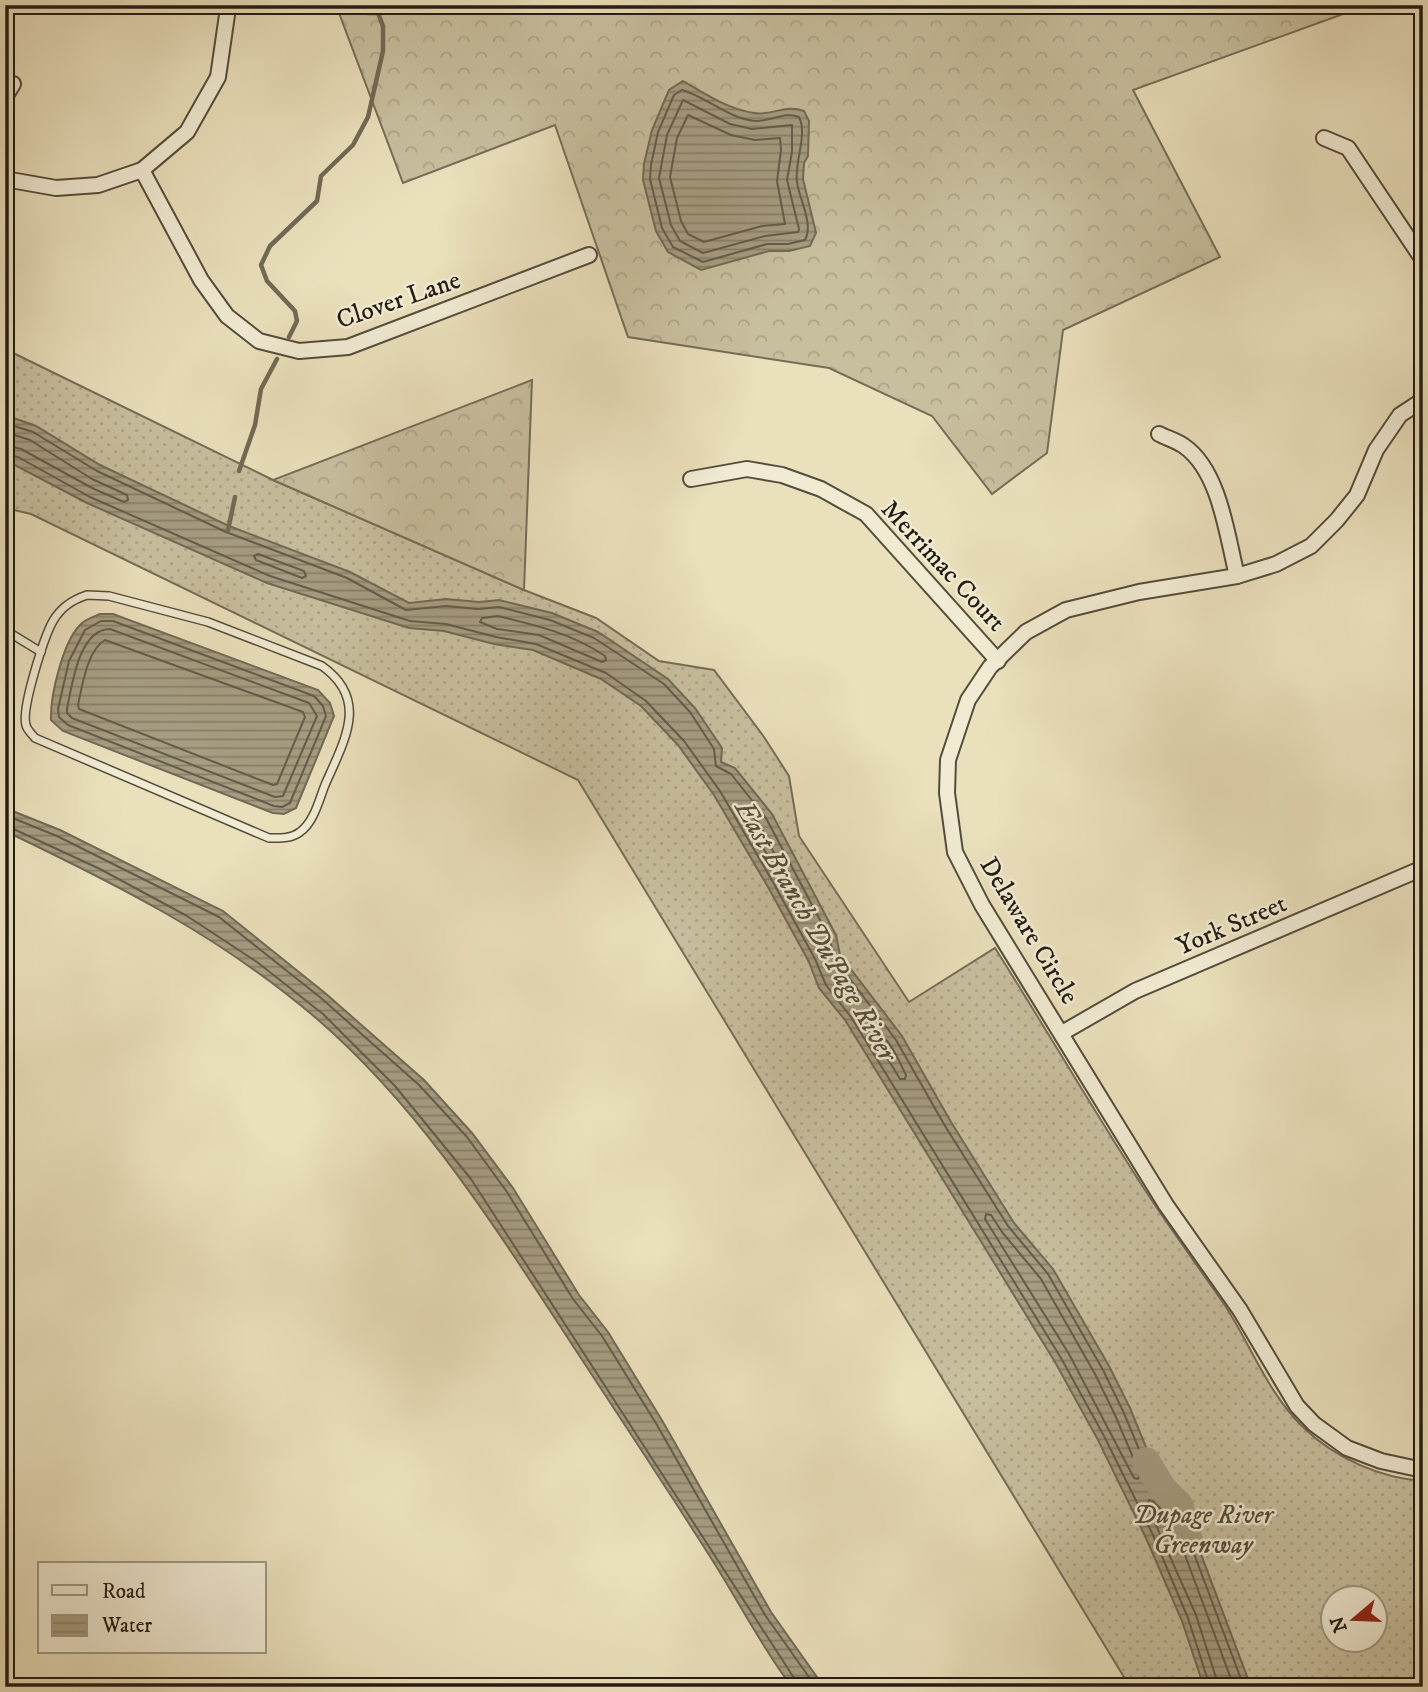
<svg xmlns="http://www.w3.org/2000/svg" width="1428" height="1692" viewBox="0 0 1428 1692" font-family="'IM FELL DW Pica',serif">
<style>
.grass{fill:url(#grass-dots);stroke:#766d58;stroke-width:2;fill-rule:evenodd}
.forest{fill:url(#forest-crowns);stroke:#766d58;stroke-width:2}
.water{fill:url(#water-rules);stroke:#726955;stroke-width:2}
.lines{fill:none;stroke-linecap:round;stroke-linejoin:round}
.shore{stroke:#645c4a;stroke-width:2}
.stream{stroke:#726955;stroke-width:4.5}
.river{stroke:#a69d82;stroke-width:28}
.lane-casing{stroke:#554c3c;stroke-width:10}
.street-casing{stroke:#554c3c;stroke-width:18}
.lane{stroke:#f1ebd3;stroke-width:7}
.street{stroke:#f1ebd3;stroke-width:14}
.labels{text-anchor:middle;stroke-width:5;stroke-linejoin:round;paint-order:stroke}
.street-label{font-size:26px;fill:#231b11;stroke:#f1ebd3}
.park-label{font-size:26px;font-style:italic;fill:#554c3c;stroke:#f1ebd3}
.water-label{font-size:28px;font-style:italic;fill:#574f3e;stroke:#f1ebd3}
</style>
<defs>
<pattern id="grass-dots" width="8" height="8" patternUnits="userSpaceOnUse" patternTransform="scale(1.75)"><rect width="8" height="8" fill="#c8bf9f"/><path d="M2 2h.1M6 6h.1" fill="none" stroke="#aca488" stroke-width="1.8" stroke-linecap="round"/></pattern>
<pattern id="forest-crowns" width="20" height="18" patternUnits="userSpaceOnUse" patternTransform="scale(1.75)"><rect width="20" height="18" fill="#c8bf9f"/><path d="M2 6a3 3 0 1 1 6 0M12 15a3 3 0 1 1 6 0" fill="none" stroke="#aca488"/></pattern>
<pattern id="water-rules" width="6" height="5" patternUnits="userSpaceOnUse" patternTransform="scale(1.75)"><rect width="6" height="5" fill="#a69d82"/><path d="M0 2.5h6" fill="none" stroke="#877f69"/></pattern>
</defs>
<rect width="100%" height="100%" fill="#eae0bc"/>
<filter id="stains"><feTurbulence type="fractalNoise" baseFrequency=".00286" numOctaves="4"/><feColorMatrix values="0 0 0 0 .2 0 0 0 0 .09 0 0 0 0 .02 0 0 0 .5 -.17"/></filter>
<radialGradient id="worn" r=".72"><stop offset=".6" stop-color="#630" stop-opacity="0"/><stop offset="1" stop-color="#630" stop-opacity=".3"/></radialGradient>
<path class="grass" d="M5,349L273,480L524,590L596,618L659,661L714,670L764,737L789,776L799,836L909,1002L995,948C1045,1027 1092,1108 1143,1187C1169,1227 1197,1265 1224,1304C1251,1345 1268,1394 1304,1428C1335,1458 1380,1478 1423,1481V1687H1130L578,780L31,514L5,508ZM1334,1598H1376V1640H1334Z"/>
<g class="forest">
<path d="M336,5H643L656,10L668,5H1368L1133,90L1220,257L1063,330L1047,453L992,494L932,416L829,368L628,337L555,125L403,183Z"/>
<path d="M532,380L524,590L273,480Z"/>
</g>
<g class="water">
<path d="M683,81C705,94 728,109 754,113C772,116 785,104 804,111L809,121L808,156L804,163L803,179L816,233L810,246L789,251H769L701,270L668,252L656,231L643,180L644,164L652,130L669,90Z"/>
<path d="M5,415L36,426L100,465L229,526L350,572L409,603L446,599L479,602L499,600L552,613L598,632L668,679L695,708L722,748L721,762L735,768L772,814L836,935L840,955L902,1036L951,1122L1014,1223L1053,1269L1109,1366L1130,1408L1163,1489L1179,1505L1199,1549L1251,1687H1204L1182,1621L1146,1538L1098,1440L1055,1362L845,1020L819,988L809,962L768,887L714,795L678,745L641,706L601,679L533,650L494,644L444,631L409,628L267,583L87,503L5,460Z"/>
<path d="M100,614H113L318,690L330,703L334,716L296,808L284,814L273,813L63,731L51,720C50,696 63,642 80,625C85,619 93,617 100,614Z"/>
<path d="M5,808L60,830L223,911L325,993L424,1080L472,1133L513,1188L579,1295L608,1332L663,1422L771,1612L824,1687H792C763,1649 741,1606 716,1566C665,1485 612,1406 560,1326C488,1216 416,1104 316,1018C220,936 118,885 5,831Z"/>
</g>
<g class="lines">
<g class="shore">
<path d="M682,90C707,97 727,118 755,121C770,122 785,111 799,117C808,134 794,163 797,182C799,199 814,224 805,240L788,244H767L703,262L673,247L662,228L650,179L651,165L658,132L674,95Z"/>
<path d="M683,100L730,124L752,129L792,125V152L787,180L799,229L798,232L765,236L703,253L680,241L671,225L659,178L667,135Z"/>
<path d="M688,115L731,135L755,140L780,138L781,150L777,181L785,224L762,226L704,242L688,234L681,221L670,177L677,138Z"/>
<path d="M5,423L33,432L97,471L226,532L347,578L406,610L446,606L478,609L499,607L550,620L594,638L664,684L690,712L714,749L716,766L731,774L766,818L829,937L835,959L896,1040L945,1126L1008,1226L1048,1274L1103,1370L1123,1411L1157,1492L1173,1509L1193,1551L1244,1687"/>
<path d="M5,432L30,440L92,479L127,495L128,500L124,502L94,489L21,449L5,445"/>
<path d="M5,454L18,457L90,497L270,576L410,621L446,624L496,637L536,644L606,673L646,701L684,741L720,791L774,884L815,959L826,985L851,1017L1061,1358L1104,1436L1153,1535L1188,1618L1210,1687"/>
<path d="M258,554L304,571L306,576L302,578L256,560L254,556Z"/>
<path d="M498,616C536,625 573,634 605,656L606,660L602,662L539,635L497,629L480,622L482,618Z"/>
<path d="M101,621H113L314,696L323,706L326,716L290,803L282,807L274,806L68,725L59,717L58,709L69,661L85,630Z"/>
<path d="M110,629L309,703L317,716L283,796L275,797L72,718L67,713V709C72,685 79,629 110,629Z"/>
<path d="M105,640L303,712L305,717L277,784L273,785L79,709L78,705C82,687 87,650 105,640Z"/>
<path d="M747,812L759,823L775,855L774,859L769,858L745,817Z"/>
<path d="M5,815L57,836L219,917L321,998L419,1085L467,1137L507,1192L573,1299L602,1336L657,1425L765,1615L816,1687"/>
<path d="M5,825L100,869L187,916L257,962L323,1014L395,1086L471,1179L796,1681L797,1687"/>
<path d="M877,1033C891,1039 899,1062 906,1075L905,1079H900L875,1038Z"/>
<path d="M986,1214L991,1215L1002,1232L1041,1279L1095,1374L1115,1415L1140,1474L1138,1479L1134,1478L1069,1354L985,1219Z"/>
<path d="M1219,1687L1196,1615L1147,1505L1149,1500L1153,1501L1166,1514L1185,1555L1234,1687"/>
</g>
<g class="stream">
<path d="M289,337L297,321L295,311L267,281L261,265L270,246L317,201L321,176L353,145L368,117L383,51V26L378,13C367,13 353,14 345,5"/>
<path d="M239,471L255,425L261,389L277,359"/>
<path d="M228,530L235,497"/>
</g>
<path class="river" d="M1146,1461L1163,1489L1179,1505L1189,1541"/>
<g class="lane-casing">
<g id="lane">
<path d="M87,595L109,596L208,622L322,666C370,700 344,741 325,785C319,800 314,822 300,832C291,839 279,838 269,838L35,738C32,734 27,730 26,725C21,709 44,637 53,621C61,607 72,600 87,595Z"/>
<path d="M5,630L41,652"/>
</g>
</g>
<g class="street-casing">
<g id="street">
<path d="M5,97L13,84"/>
<path d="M1324,138L1348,148L1423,260"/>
<path d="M142,170L201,280L227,316L259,341L299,351L348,347L589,255"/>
<path d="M5,179L56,188L98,185L142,170L187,132L218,77L227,15L225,5"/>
<path d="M1423,400L1400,415L1376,450L1357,495L1337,520L1311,546L1276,564L1237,576L1139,592L1066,610L1026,632L990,667L968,700L948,760L947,793L955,852L982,905L1166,1205L1240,1310L1297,1406L1314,1424L1347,1448L1381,1461L1423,1470"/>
<path d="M1159,434C1167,438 1177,441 1184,446C1220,471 1227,536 1237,576"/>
<path d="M691,479L747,469L782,475L821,489L866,514L998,661"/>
<path d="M1062,1033L1135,991L1423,868"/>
</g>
</g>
<use href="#lane" class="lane"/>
<use href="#street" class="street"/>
</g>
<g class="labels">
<g class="street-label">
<text transform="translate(398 299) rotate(-19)" y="9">Clover Lane</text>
<text transform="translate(944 565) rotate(47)" y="9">Merrimac Court</text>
<text transform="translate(1231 924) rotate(-23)" y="9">York Street</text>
<text transform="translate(1030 930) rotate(59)" y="9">Delaware Circle</text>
</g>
<g class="park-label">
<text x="1203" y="1523">Dupage River<tspan x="1203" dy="30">Greenway</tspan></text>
</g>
<g class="water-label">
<text transform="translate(817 930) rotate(60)" y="10">East Branch DuPage River</text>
</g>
</g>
<rect width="1428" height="1692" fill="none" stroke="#eae0bc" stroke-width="28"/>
<rect x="7" y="7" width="1414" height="1678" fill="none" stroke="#231b11" stroke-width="3.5"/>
<rect x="14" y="14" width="1400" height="1664" fill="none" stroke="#231b11" stroke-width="2"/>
<rect x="38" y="1562" width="228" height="91" fill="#f1ebd3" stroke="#9f9885" stroke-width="2"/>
<rect x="52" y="1585" width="35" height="10" fill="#f1ebd3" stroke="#9f9885" stroke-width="2"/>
<text x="102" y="1598" font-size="21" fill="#231b11">Road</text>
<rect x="52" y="1615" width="35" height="21" fill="url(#water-rules)" stroke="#9f9885" stroke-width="2"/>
<text x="102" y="1632" font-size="21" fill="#231b11">Water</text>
<g transform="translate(1354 1619) rotate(251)"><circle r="33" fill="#f1ebd3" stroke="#9f9885" stroke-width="2"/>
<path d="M0-5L12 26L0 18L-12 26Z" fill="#8f2418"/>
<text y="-10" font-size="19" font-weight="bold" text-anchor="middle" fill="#231b11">N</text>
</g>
<rect width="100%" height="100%" filter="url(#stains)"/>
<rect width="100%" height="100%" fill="url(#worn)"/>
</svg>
